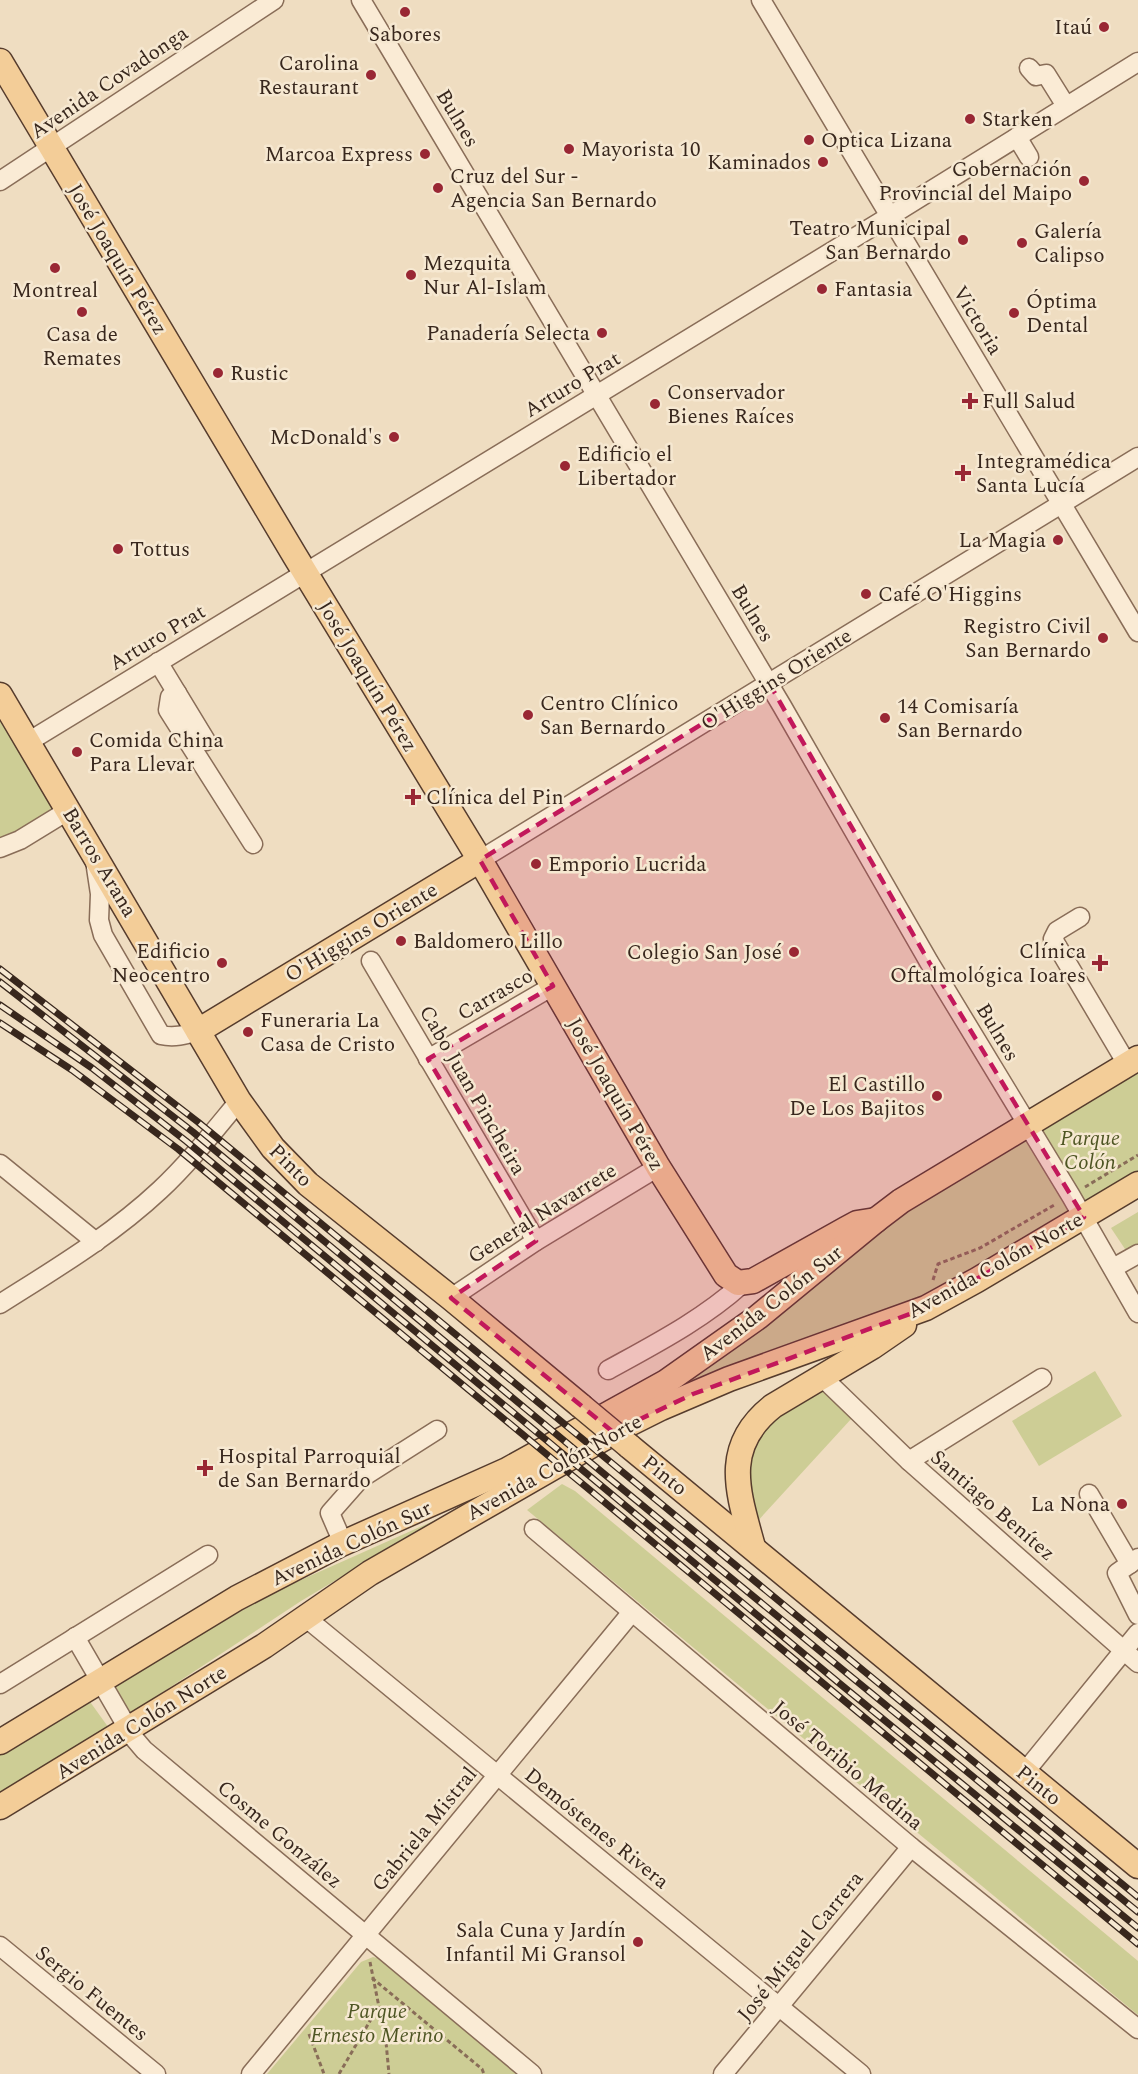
<svg xmlns="http://www.w3.org/2000/svg" width="1138" height="2074" viewBox="0 0 1138 2074" font-family="Spectral,serif">
<style>
.green{fill:#cdcd95}
.lines{fill:none;stroke-linecap:round;stroke-linejoin:round}
.minor-casing{stroke:#896d58;stroke-width:21}
.major-casing{stroke:#563c2d;stroke-width:27}
.path{stroke:#896d58;stroke-width:3;stroke-dasharray:4.5 3;stroke-linecap:butt}
.minor{stroke:#faebd5;stroke-width:18}
.major{stroke:#f3cd98;stroke-width:24}
.rail-casing{stroke:#38271d;stroke-width:7}
.rail{stroke:#f6e8d1;stroke-width:4.5;stroke-dasharray:14;stroke-linecap:butt}
.major-bridge-casing{stroke:#563c2d;stroke-width:27;stroke-linecap:butt}
.major-bridge{stroke:#f3cd98;stroke-width:24}
.marked{fill:#c2185b;fill-opacity:0.2;stroke:#c2185b;stroke-width:4.5;stroke-dasharray:12 8;stroke-linejoin:round}
.poi-dot{fill:#992734;stroke:#f6e8d1;stroke-width:2}
.labels{text-anchor:middle;stroke-width:5;stroke-linejoin:round;paint-order:stroke}
.poi-label{font-size:21px;fill:#38271d;stroke:#f6e8d1;text-anchor:start}
.street-label{font-size:21px;fill:#38271d;stroke:#f6e8d1}
.park-label{font-size:21px;font-style:italic;fill:#4e5523;stroke:#f6e8d1}
</style>
<rect width="100%" height="100%" fill="#efddc1"/>
<g class="green">
<path d="M0,715L53,809L17,834L0,838Z"/>
<path d="M1138,1070V1173L930,1295L709,1376L686,1384L683,1383L899,1215Z"/>
<path d="M1138,1212V1251L1127,1252L1111,1228Z"/>
<path d="M1095,1371L1122,1416L1039,1466L1012,1421Z"/>
<path d="M820,1388L852,1418L755,1524L747,1478L750,1445L769,1418Z"/>
<path d="M562,1484L575,1491L1138,1961V2015L527,1510Z"/>
<path d="M440,1518L301,1601L131,1713L113,1685L274,1592Z"/>
<path d="M88,1699L111,1731L0,1798V1753Z"/>
<path d="M373,1957L381,1959L520,2074H267L361,1962Z"/>
</g>
<g class="lines">
<g class="minor-casing">
<g id="minor">
<path d="M361,0L782,706L929,962L1071,1196L1138,1313"/>
<path d="M761,0L1138,632"/>
<path d="M1029,68L1036,76L1046,74L1066,106"/>
<path d="M1017,137L1029,157"/>
<path d="M0,181L274,0"/>
<path d="M158,662L206,741"/>
<path d="M177,693L170,697L168,710L253,844"/>
<path d="M28,742L890,216L1138,62"/>
<path d="M0,848L20,840L69,810"/>
<path d="M480,860L1138,457"/>
<path d="M95,861L100,894L99,920L103,935L158,1030L161,1035C174,1038 185,1035 198,1031"/>
<path d="M1080,917L1057,931L1053,939L1127,1064"/>
<path d="M371,961L536,1241"/>
<path d="M428,1059L553,986"/>
<path d="M0,1164L96,1242"/>
<path d="M1113,1268L1138,1254"/>
<path d="M451,1298L536,1241L658,1167"/>
<path d="M0,1304C55,1269 112,1235 160,1190C189,1163 214,1131 239,1101"/>
<path d="M608,1370C655,1344 702,1320 742,1284"/>
<path d="M822,1377L909,1461L1138,1663"/>
<path d="M909,1461L1042,1378"/>
<path d="M1089,1494L1130,1564"/>
<path d="M534,1529L911,1847L1138,2029"/>
<path d="M343,1543L330,1513L360,1479L437,1430"/>
<path d="M1138,1558L1117,1573L1138,1615"/>
<path d="M305,1617L861,2074"/>
<path d="M75,1637L133,1737L144,1750L532,2074"/>
<path d="M0,1684L208,1555"/>
<path d="M1024,1773L1138,1633"/>
<path d="M0,1946L156,2074"/>
<path d="M251,2074L632,1612"/>
<path d="M723,2074L911,1847"/>
</g>
</g>
<g class="major-casing">
<g id="major">
<path d="M0,61L295,556L480,860L658,1167L726,1275L738,1283L753,1281L846,1229L857,1223L876,1220"/>
<path d="M0,695L239,1101L273,1148L308,1184L451,1298L581,1406"/>
<path d="M198,1031L480,860"/>
<path d="M629,1446L1138,1866"/>
<path d="M753,1547C738,1492 721,1447 773,1406L872,1347L904,1325"/>
<path d="M0,1742L237,1598L339,1545L507,1470L666,1382L758,1317L876,1220L901,1201L1138,1058"/>
<path d="M0,1807L264,1646L370,1573L625,1426L661,1408L729,1379L926,1308L977,1280L1138,1184"/>
</g>
</g>
<g class="path">
<path d="M1085,1187L1138,1155"/>
<path d="M933,1280L938,1264L980,1248L1056,1204"/>
<path d="M370,1962L386,2042L389,2074"/>
<path d="M372,1978L482,2069L484,2074"/>
<path d="M309,2034L324,2074"/>
<path d="M339,2074L377,2009"/>
</g>
<use href="#minor" class="minor"/>
<use href="#major" class="major"/>
<g class="rail-casing">
<g id="rail">
<path d="M0,969L198,1122L1138,1897"/>
<path d="M0,982L193,1132L603,1473L1138,1912"/>
<path d="M0,1005L92,1068L186,1141L839,1683L1138,1928"/>
<path d="M0,1023L72,1070L178,1149L1138,1944"/>
</g>
</g>
<use href="#rail" class="rail"/>
<g class="major-bridge-casing">
<path id="major-bridge" d="M581,1406L629,1446"/>
</g>
<use href="#major-bridge" class="major-bridge"/>
</g>
<path class="marked" d="M769,683L929,962L1084,1217L926,1308L693,1394L613,1432L451,1298L536,1241L428,1059L553,986L480,860Z"/>
<g class="poi-dot">
<circle cx="405" cy="12" r="6"/>
<circle cx="1104" cy="27" r="6"/>
<circle cx="371" cy="75" r="6"/>
<circle cx="970" cy="119" r="6"/>
<circle cx="809" cy="140" r="6"/>
<circle cx="569" cy="149" r="6"/>
<circle cx="425" cy="154" r="6"/>
<circle cx="823" cy="162" r="6"/>
<circle cx="1084" cy="181" r="6"/>
<circle cx="438" cy="188" r="6"/>
<circle cx="963" cy="240" r="6"/>
<circle cx="1022" cy="243" r="6"/>
<circle cx="55" cy="268" r="6"/>
<circle cx="411" cy="275" r="6"/>
<circle cx="822" cy="289" r="6"/>
<circle cx="82" cy="312" r="6"/>
<circle cx="1014" cy="313" r="6"/>
<circle cx="602" cy="333" r="6"/>
<circle cx="218" cy="373" r="6"/>
<path d="M967 392h6v6h6v6h-6v6h-6v-6h-6v-6h6z"/>
<circle cx="655" cy="404" r="6"/>
<circle cx="394" cy="437" r="6"/>
<circle cx="565" cy="466" r="6"/>
<path d="M960 464h6v6h6v6h-6v6h-6v-6h-6v-6h6z"/>
<circle cx="1058" cy="540" r="6"/>
<circle cx="118" cy="549" r="6"/>
<circle cx="866" cy="594" r="6"/>
<circle cx="1103" cy="638" r="6"/>
<circle cx="528" cy="715" r="6"/>
<circle cx="885" cy="718" r="6"/>
<circle cx="77" cy="752" r="6"/>
<path d="M410 788h6v6h6v6h-6v6h-6v-6h-6v-6h6z"/>
<circle cx="536" cy="864" r="6"/>
<circle cx="401" cy="941" r="6"/>
<circle cx="794" cy="952" r="6"/>
<circle cx="222" cy="963" r="6"/>
<path d="M1097 954h6v6h6v6h-6v6h-6v-6h-6v-6h6z"/>
<circle cx="248" cy="1032" r="6"/>
<circle cx="937" cy="1096" r="6"/>
<path d="M202 1459h6v6h6v6h-6v6h-6v-6h-6v-6h6z"/>
<circle cx="1122" cy="1504" r="6"/>
<circle cx="638" cy="1942" r="6"/>
</g>
<g class="labels">
<g class="poi-label">
<text x="1092" y="34" text-anchor="end">Itaú</text>
<text x="405" y="41" text-anchor="middle">Sabores</text>
<text x="359" y="70" text-anchor="end">Carolina<tspan x="359" dy="24">Restaurant</tspan></text>
<text x="982" y="126">Starken</text>
<text x="821" y="147">Optica Lizana</text>
<text x="581" y="156">Mayorista 10</text>
<text x="413" y="161" text-anchor="end">Marcoa Express</text>
<text x="811" y="169" text-anchor="end">Kaminados</text>
<text x="1072" y="176" text-anchor="end">Gobernación<tspan x="1072" dy="24">Provincial del Maipo</tspan></text>
<text x="450" y="183">Cruz del Sur -<tspan x="450" dy="24">Agencia San Bernardo</tspan></text>
<text x="951" y="235" text-anchor="end">Teatro Municipal<tspan x="951" dy="24">San Bernardo</tspan></text>
<text x="1034" y="238">Galería<tspan x="1034" dy="24">Calipso</tspan></text>
<text x="423" y="270">Mezquita<tspan x="423" dy="24">Nur Al-Islam</tspan></text>
<text x="834" y="296">Fantasia</text>
<text x="55" y="297" text-anchor="middle">Montreal</text>
<text x="1026" y="308">Óptima<tspan x="1026" dy="24">Dental</tspan></text>
<text x="590" y="340" text-anchor="end">Panadería Selecta</text>
<text x="82" y="341" text-anchor="middle">Casa de<tspan x="82" dy="24">Remates</tspan></text>
<text x="230" y="380">Rustic</text>
<text x="667" y="399">Conservador<tspan x="667" dy="24">Bienes Raíces</tspan></text>
<text x="982" y="408">Full Salud</text>
<text x="382" y="444" text-anchor="end">McDonald's</text>
<text x="577" y="461">Edificio el<tspan x="577" dy="24">Libertador</tspan></text>
<text x="976" y="468">Integramédica<tspan x="976" dy="24">Santa Lucía</tspan></text>
<text x="1046" y="547" text-anchor="end">La Magia</text>
<text x="130" y="556">Tottus</text>
<text x="878" y="601">Café O'Higgins</text>
<text x="1091" y="633" text-anchor="end">Registro Civil<tspan x="1091" dy="24">San Bernardo</tspan></text>
<text x="540" y="710">Centro Clínico<tspan x="540" dy="24">San Bernardo</tspan></text>
<text x="897" y="713">14 Comisaría<tspan x="897" dy="24">San Bernardo</tspan></text>
<text x="89" y="747">Comida China<tspan x="89" dy="24">Para Llevar</tspan></text>
<text x="426" y="804">Clínica del Pin</text>
<text x="548" y="871">Emporio Lucrida</text>
<text x="413" y="948">Baldomero Lillo</text>
<text x="210" y="958" text-anchor="end">Edificio<tspan x="210" dy="24">Neocentro</tspan></text>
<text x="1086" y="958" text-anchor="end">Clínica<tspan x="1086" dy="24">Oftalmológica Ioares</tspan></text>
<text x="782" y="959" text-anchor="end">Colegio San José</text>
<text x="260" y="1027">Funeraria La<tspan x="260" dy="24">Casa de Cristo</tspan></text>
<text x="925" y="1091" text-anchor="end">El Castillo<tspan x="925" dy="24">De Los Bajitos</tspan></text>
<text x="218" y="1463">Hospital Parroquial<tspan x="218" dy="24">de San Bernardo</tspan></text>
<text x="1110" y="1511" text-anchor="end">La Nona</text>
<text x="626" y="1937" text-anchor="end">Sala Cuna y Jardín<tspan x="626" dy="24">Infantil Mi Gransol</tspan></text>
</g>
<g class="street-label">
<text transform="translate(109 82) rotate(-34)" y="7">Avenida Covadonga</text>
<text transform="translate(458 118) rotate(59)" y="7">Bulnes</text>
<text transform="translate(118 259) rotate(59)" y="7">José Joaquín Pérez</text>
<text transform="translate(978 320) rotate(59)" y="7">Victoria</text>
<text transform="translate(572 384) rotate(-31)" y="7">Arturo Prat</text>
<text transform="translate(753 613) rotate(59)" y="7">Bulnes</text>
<text transform="translate(157 637) rotate(-31)" y="7">Arturo Prat</text>
<text transform="translate(368 676) rotate(59)" y="7">José Joaquín Pérez</text>
<text transform="translate(776 679) rotate(-32)" y="7">O'Higgins Oriente</text>
<text transform="translate(100 862) rotate(59)" y="7">Barros Arana</text>
<text transform="translate(361 932) rotate(-31)" y="7">O'Higgins Oriente</text>
<text transform="translate(495 994) rotate(-30)" y="7">Carrasco</text>
<text transform="translate(998 1032) rotate(59)" y="7">Bulnes</text>
<text transform="translate(473 1090) rotate(60)" y="7">Cabo Juan Pincheira</text>
<text transform="translate(616 1094) rotate(60)" y="7">José Joaquín Pérez</text>
<text transform="translate(291 1165) rotate(45)" y="7">Pinto</text>
<text transform="translate(542 1213) rotate(-32)" y="7">General Navarrete</text>
<text transform="translate(995 1265) rotate(-29)" y="7">Avenida Colón Norte</text>
<text transform="translate(771 1303) rotate(-38)" y="7">Avenida Colón Sur</text>
<text transform="translate(554 1467) rotate(-29)" y="7">Avenida Colón Norte</text>
<text transform="translate(665 1475) rotate(39)" y="7">Pinto</text>
<text transform="translate(993 1505) rotate(41)" y="7">Santiago Benítez</text>
<text transform="translate(351 1543) rotate(-25)" y="7">Avenida Colón Sur</text>
<text transform="translate(141 1722) rotate(-32)" y="7">Avenida Colón Norte</text>
<text transform="translate(848 1765) rotate(40)" y="7">José Toribio Medina</text>
<text transform="translate(1039 1785) rotate(39)" y="7">Pinto</text>
<text transform="translate(597 1828) rotate(39)" y="7">Demóstenes Rivera</text>
<text transform="translate(424 1829) rotate(-51)" y="7">Gabriela Mistral</text>
<text transform="translate(280 1834) rotate(40)" y="7">Cosme González</text>
<text transform="translate(800 1946) rotate(-51)" y="7">José Miguel Carrera</text>
<text transform="translate(92 1993) rotate(39)" y="7">Sergio Fuentes</text>
</g>
<g class="park-label">
<text x="1090" y="1145">Parque<tspan x="1090" dy="24">Colón</tspan></text>
<text x="377" y="2018">Parque<tspan x="377" dy="24">Ernesto Merino</tspan></text>
</g>
</g>
</svg>
